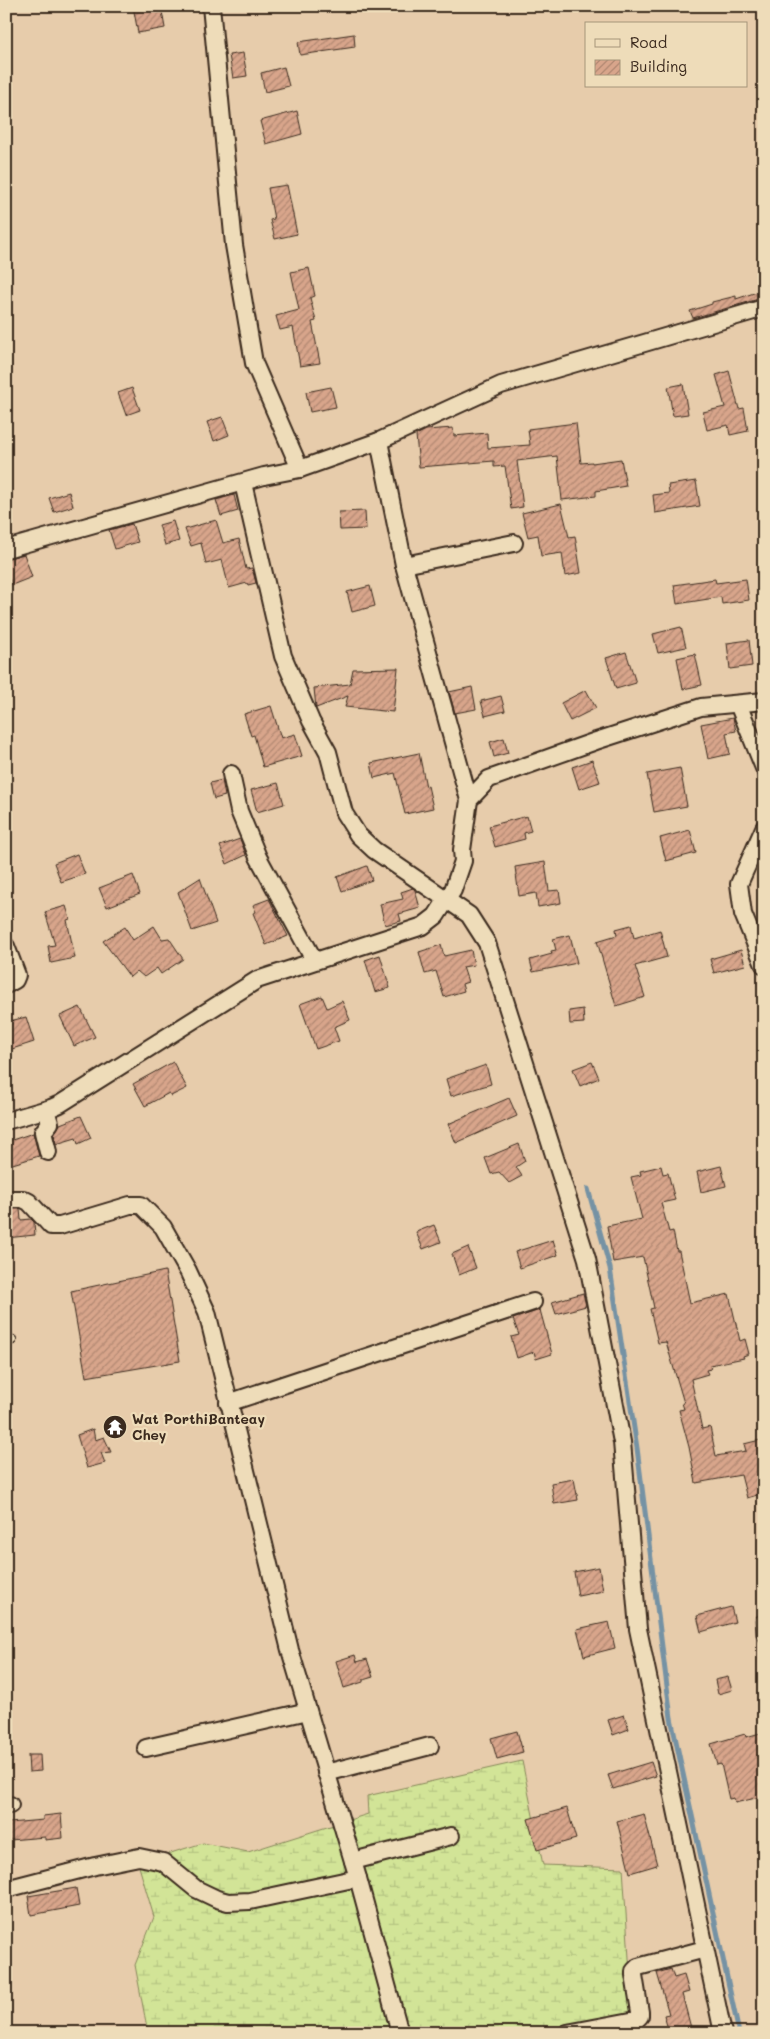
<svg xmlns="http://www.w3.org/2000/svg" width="770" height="2039" viewBox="0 0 770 2039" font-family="Mali,sans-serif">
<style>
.wetland{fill:url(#wetland-marsh);stroke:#86875a}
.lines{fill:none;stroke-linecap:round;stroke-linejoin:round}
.stream{stroke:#7592a4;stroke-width:5}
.building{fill:url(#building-hatch);stroke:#3b2a1e}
.service-casing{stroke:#3b2a1e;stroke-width:11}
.minor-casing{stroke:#3b2a1e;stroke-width:20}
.service{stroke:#eedcb9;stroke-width:8}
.minor{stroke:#eedcb9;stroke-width:16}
.labels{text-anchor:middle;stroke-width:4.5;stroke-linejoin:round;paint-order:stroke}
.poi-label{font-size:14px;font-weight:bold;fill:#3b2a1e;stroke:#eedcb9;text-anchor:start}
</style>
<defs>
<pattern id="wetland-marsh" width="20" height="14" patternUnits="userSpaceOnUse" patternTransform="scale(1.25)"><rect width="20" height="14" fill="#d2e497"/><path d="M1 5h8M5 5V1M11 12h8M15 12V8" fill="none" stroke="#b5c482"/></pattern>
<pattern id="building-hatch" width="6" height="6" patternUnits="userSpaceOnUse" patternTransform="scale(1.25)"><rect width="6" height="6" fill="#d8a58b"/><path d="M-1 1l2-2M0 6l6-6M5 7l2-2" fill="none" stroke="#b08771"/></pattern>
</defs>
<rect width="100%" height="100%" fill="#e7ccab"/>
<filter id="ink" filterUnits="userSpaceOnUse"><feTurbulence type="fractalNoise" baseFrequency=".02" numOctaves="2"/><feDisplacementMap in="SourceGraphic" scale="10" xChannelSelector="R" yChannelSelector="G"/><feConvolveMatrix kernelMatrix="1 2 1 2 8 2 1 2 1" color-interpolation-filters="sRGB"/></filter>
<g filter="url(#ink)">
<path class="wetland" d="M522,1761L543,1865L623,1868L634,2033H148L135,1965L154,1917L138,1863L203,1843L248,1852L368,1814L367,1796Z"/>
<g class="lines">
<path class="stream" d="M588,1189L610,1268L637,1448L671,1718L739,2033"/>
</g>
<g class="building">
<path d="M133,6H161L165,28L138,33Z"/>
<path d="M354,34L355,47L300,55L298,42Z"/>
<path d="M243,53L247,76L233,78L229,55Z"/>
<path d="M284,67L289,86L265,92L261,73Z"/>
<path d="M297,111L302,134L266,144L260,121Z"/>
<path d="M287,185L297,234L275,239L270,220L274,219L268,188Z"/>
<path d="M309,268L315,296L310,298L316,321L312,322L320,363L300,366L293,327L280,330L276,316L299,310L291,272Z"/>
<path d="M760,291L762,298L693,318L690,311L712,304V302L736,296V299Z"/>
<path d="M729,371L739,409L744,408L748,431L730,435L728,425L707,430L703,412L725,407L716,375Z"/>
<path d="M683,384L688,414L673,416L668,387Z"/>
<path d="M331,387L336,407L310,412L306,392Z"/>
<path d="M132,388L140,410L126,415L118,393Z"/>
<path d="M222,417L229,435L214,441L207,422Z"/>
<path d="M576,423L581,463L592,462V463L621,459L626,486L596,491V496L562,500L557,456L517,461L523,507L511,509L505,466L494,467V461L419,467L416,435L426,430L453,428L454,436L487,433L488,448L530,445L528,429Z"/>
<path d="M696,481L700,506L655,513L653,495L669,493L668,485Z"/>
<path d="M69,492L73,506L54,512L49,498Z"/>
<path d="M234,495L238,511L221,516L216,500Z"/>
<path d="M561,504L569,537L575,536L581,573L565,576L562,553L541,556L538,535L528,537L522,513Z"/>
<path d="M365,511L366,529L340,530L339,512Z"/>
<path d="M216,520L223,543L239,539L246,569L252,568L256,583L248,585L247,583L229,588L222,560L206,564L201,543L191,546L185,529Z"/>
<path d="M173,521L179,541L165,545L159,525Z"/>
<path d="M132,524L138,542L115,549L109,530Z"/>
<path d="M24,554L32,577L12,585L6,570V559Z"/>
<path d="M715,579L716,583L746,579L749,600L722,604L721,597L677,604L674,585Z"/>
<path d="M370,586L375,606L352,612L347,592Z"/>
<path d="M681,627L686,647L658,653L653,634Z"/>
<path d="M749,640L752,666L730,669L727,643Z"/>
<path d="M626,652L636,683L616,689L606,658Z"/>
<path d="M695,654L702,685L683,689L677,658Z"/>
<path d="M398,668L393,712L345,707L348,696L316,708L314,688L350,684L353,669Z"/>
<path d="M472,687L476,709L455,713L449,692Z"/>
<path d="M586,690L596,708L570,721L561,703Z"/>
<path d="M501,696L505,711L485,716L481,701Z"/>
<path d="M271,706L281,738L295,734L302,756L263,767L254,735L251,736L244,714Z"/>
<path d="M733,718L736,731L726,733L730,754L708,759L701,724Z"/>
<path d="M504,738L508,753L494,757L490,742Z"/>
<path d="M419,753L426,787L428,786L433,808L405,814L395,773L374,778L371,763Z"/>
<path d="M592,760L600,782L579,789L572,767Z"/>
<path d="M680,768L687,806L654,812L647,774Z"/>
<path d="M222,780L225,796L214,799L210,783Z"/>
<path d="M278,783L284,804L257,812L251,790Z"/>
<path d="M527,816L531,831L524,833L525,839L495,847L489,826Z"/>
<path d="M690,830L696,853L666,861L660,838Z"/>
<path d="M240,839L246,855L227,864L220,846Z"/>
<path d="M77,854L85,874L61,882L54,863Z"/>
<path d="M545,862L549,891L559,890L561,903L538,907L536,893L519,896L515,867Z"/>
<path d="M367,866L372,880L342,891L337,877Z"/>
<path d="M133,875L140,894L107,907L99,888Z"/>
<path d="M200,878L216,923L192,931L178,892Z"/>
<path d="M413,888L415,890L420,908L399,914L401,921L385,925L380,904L403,899L401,892Z"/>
<path d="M269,899L288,936L266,945L253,913L256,912L253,905Z"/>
<path d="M66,906L70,919L67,920L75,958L51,963L48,946L55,945L45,912Z"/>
<path d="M631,925L634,938L660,930L667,957L635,966L645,997L616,1006L597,941L617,935L616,929Z"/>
<path d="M154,926L162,939L169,938L183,959L161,974L157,968L144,977L137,971L130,977L103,941L125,927L133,940Z"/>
<path d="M570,935L577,963L533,972L530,960L552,954L551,951L556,950L553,939Z"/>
<path d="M441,945L444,956L471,950L474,965L463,967L468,982L462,984L464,991L444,997L436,971L425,974L419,952Z"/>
<path d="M741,950L745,965L714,973L710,959Z"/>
<path d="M380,955L390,988L375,992L365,960Z"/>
<path d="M322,996L327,1008L342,1001L350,1020L334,1027L339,1041L316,1049L300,1004Z"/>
<path d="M80,1007L95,1037L74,1046L60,1016Z"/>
<path d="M583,1009L584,1023L570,1024L569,1011Z"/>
<path d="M26,1017L34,1042L12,1049L6,1030V1022Z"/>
<path d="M173,1062L187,1088L171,1096L169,1093L145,1106L133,1084Z"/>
<path d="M592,1062L599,1078L580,1086L573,1069Z"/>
<path d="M486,1065L491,1084L451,1096L446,1079Z"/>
<path d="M509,1098L517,1116L456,1143L448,1124Z"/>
<path d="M81,1116L91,1138L78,1144L76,1138L56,1144L54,1134L60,1124Z"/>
<path d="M33,1133L39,1156L6,1166V1142Z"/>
<path d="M519,1144L525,1161L516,1167L522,1176L509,1183L499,1172L491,1174L485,1158Z"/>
<path d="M661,1166L663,1174L668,1173L675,1200L661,1203L669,1232L673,1231L677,1251H679L690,1303L729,1294L740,1341L745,1339L749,1354L743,1356L744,1358L710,1365L711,1369L706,1370L708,1374L691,1379L702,1429L710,1427L716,1456L746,1451L744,1444L764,1439V1493L747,1498L741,1475L696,1483L689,1447L679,1410L684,1409L682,1403H684L666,1342L658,1343L650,1309L654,1308L643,1257L613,1262L607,1226L642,1219L631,1177L641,1175L640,1171Z"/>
<path d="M721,1166L726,1186L701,1192L697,1172Z"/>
<path d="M6,1209H20L21,1220L31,1219L34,1222L35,1235L6,1238Z"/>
<path d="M434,1225L441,1242L423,1249L416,1232Z"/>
<path d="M553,1240L558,1255L520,1268L515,1252Z"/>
<path d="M468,1247L476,1268L459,1275L452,1254Z"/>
<path d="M165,1271L180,1361L86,1377L71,1291Z"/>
<path d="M583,1293L586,1306L556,1314L552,1302Z"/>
<path d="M540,1310L552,1354L536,1359L534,1352L517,1358L511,1337L519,1335L513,1319Z"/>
<path d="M93,1429L95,1440L104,1437L111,1452L101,1453L105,1463L87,1468L77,1435Z"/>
<path d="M574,1479L578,1500L554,1504L551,1483Z"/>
<path d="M599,1567L603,1591L578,1596L574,1572Z"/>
<path d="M731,1607L735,1622L701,1632L697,1616Z"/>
<path d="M609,1622L615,1648L584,1656L577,1629Z"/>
<path d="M355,1655L357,1662L367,1659L373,1677L363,1680V1682L344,1688L336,1661Z"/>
<path d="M728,1677L732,1690L718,1694L715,1680Z"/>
<path d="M624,1715L629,1729L613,1735L608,1720Z"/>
<path d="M517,1731L523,1752L497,1759L491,1738Z"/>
<path d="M764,1732V1796L735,1803L734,1798L729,1799L721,1764L717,1765L711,1744L745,1734L746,1737Z"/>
<path d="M28,1755H40L41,1771L29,1772Z"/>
<path d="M651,1762L656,1776L613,1789L608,1775Z"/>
<path d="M567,1808L576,1839L537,1850L528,1819Z"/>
<path d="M61,1814L63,1838L45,1840V1837L10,1840L9,1823L43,1820V1816Z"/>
<path d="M644,1814L657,1865L630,1873L617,1821Z"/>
<path d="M76,1888L79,1906L31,1915L28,1896Z"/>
<path d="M671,1969L674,1978L684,1975L689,1992L682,1994L691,2028L669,2033L664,2015L669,2014L657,1973Z"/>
</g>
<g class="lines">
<g class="service-casing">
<g id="service">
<path d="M6,1341L12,1340"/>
<path d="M760,1620L761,1634L764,1639"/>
</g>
</g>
<g class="minor-casing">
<g id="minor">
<path d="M211,6L234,245L254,363L300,469"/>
<path d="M379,441L404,565L469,800"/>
<path d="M243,483L283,656L311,721L328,752L344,813L358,835L374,850L469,915L487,943L587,1259L622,1442L638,1629L723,2033"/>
<path d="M6,549L264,476L300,469L379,441L501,385L764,308"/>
<path d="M404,565L514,543"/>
<path d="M738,704L764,768"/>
<path d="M231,774L239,811L258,857L314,960"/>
<path d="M764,828L739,884L743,914L764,965"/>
<path d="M6,946L17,975L15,980L6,985"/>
<path d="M46,1110L50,1123L43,1132L48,1152"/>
<path d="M6,1121L51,1108L60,1104L257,980L423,926L436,916L453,890L463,861L462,850L469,800L489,779L596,741L701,707L764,701"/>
<path d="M6,1199H23L29,1202L51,1226H60L130,1205H141L163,1227L188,1271L207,1312L290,1650L358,1878L400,2033"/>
<path d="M228,1403L533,1302"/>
<path d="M146,1748L308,1711"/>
<path d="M326,1773L430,1746"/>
<path d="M6,1805H10"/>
<path d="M353,1861L451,1836"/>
<path d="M6,1889L95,1866L139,1857L163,1862L196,1889L217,1899L228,1902L250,1901L358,1878"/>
<path d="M567,2033L636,2020L640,2016V2012L634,1975V1971L638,1967L705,1949"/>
</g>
</g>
<use href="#service" class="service"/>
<use href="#minor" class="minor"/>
</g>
</g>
<defs>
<g id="temple-disc" transform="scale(1.25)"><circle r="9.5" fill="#3b2a1e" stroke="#eedcb9"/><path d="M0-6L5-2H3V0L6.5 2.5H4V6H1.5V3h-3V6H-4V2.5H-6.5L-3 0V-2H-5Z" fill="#fff"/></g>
</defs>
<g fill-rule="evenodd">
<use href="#temple-disc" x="115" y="1427"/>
</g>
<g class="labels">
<g class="poi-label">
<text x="132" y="1424">Wat PorthiBanteay<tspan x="132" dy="16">Chey</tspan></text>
</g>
</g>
<rect width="770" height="2039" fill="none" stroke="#eedcb9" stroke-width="25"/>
<rect x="12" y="12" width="745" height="2014" fill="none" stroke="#3b2a1e" stroke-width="2" filter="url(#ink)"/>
<rect x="585" y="22" width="162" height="65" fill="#eedcb9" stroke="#a6957b"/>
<rect x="595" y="39" width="25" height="8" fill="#eedcb9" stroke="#a6957b"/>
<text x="630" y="48" font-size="15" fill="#3b2a1e">Road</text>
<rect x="595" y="60" width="25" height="15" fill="url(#building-hatch)" stroke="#a6957b"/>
<text x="630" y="72" font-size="15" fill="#3b2a1e">Building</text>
</svg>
